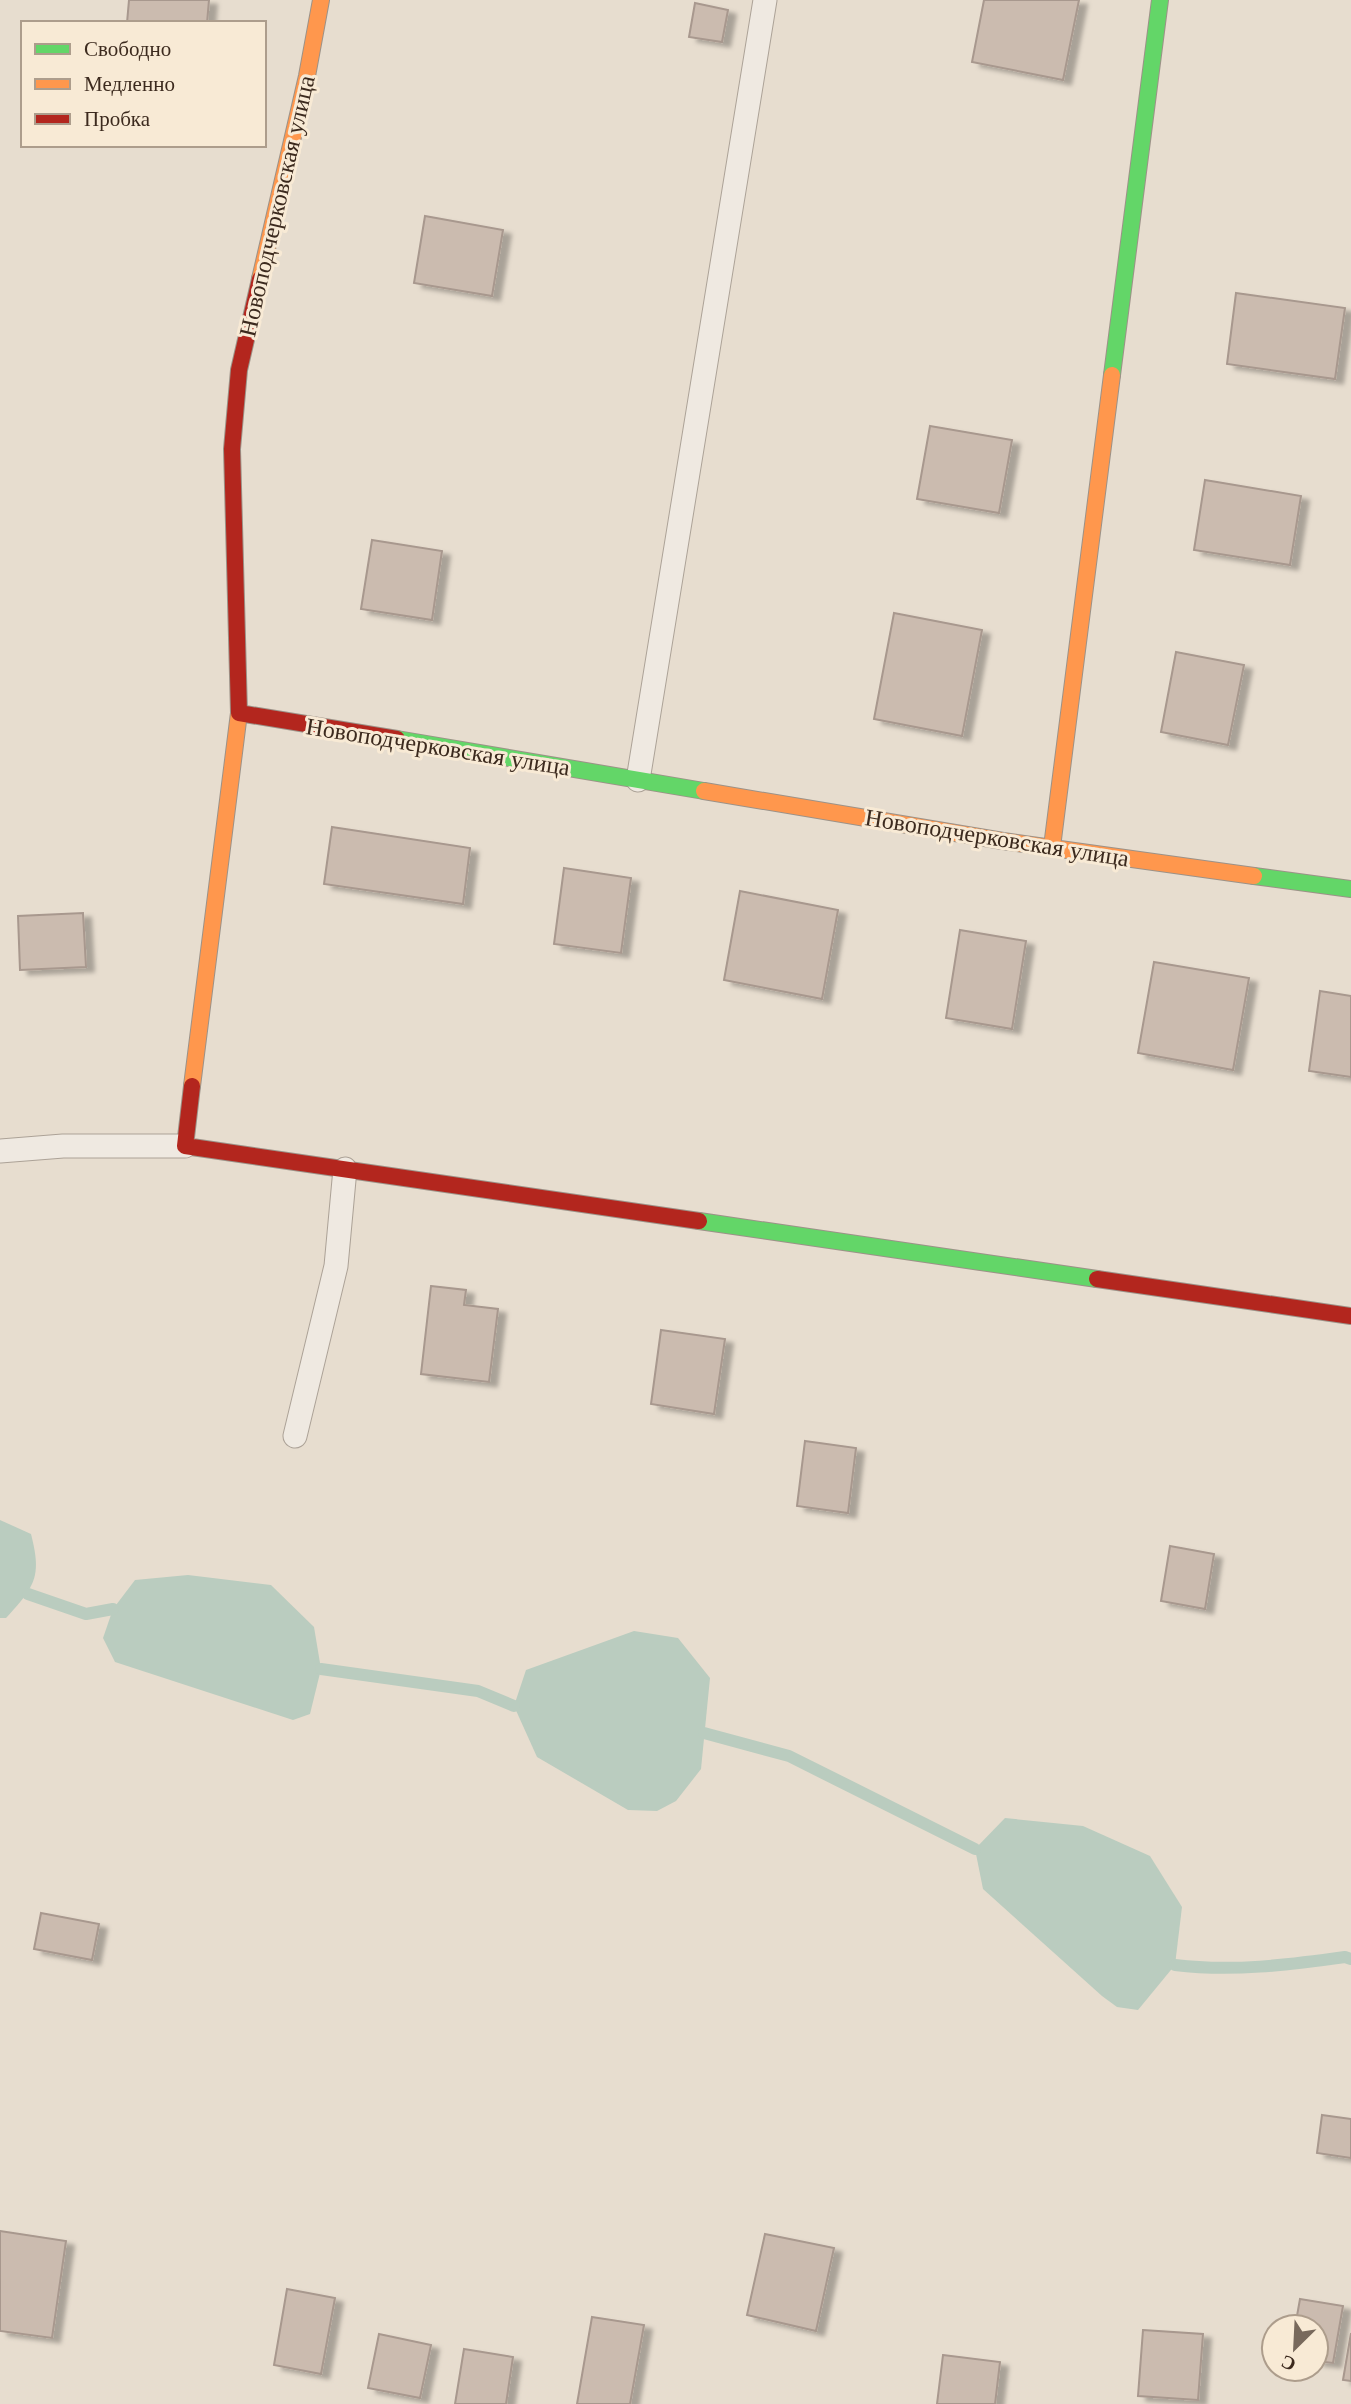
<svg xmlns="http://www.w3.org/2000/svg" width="1351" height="2404" viewBox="0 0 1351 2404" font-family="'Libre Baskerville',serif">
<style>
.water{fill:#baccbf}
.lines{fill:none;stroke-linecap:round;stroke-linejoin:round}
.stream{stroke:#baccbf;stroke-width:12}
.building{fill:#cbbbaf;stroke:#a8988e;stroke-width:2;filter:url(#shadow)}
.lane-casing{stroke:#aca297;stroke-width:25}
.fast-casing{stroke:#9c9288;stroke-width:18}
.slow-casing{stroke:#9c9288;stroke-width:18}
.jam-casing{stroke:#9c9288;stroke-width:18}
.lane{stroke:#efe9e1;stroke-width:23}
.fast{stroke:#63d668;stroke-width:16}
.slow{stroke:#ff974d;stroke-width:16}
.jam{stroke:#b3261e;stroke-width:16}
.labels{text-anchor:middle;stroke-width:6;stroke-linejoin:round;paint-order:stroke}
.street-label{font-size:24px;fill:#3c2a1e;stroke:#f8ead5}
</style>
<defs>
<filter id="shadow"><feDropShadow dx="8" dy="4.5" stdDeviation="2" flood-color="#0004"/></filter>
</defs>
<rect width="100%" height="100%" fill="#e7ddcf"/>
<g class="water">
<path d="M0,1520L31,1534C42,1577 35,1586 6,1618H0Z"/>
<path d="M188,1575L271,1585L314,1627L321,1669L310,1714L293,1720L115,1662L103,1638L113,1609L135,1580Z"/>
<path d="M634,1631L678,1638L710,1678L701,1769L676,1801L657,1811L628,1810L537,1757L514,1706L526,1670Z"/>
<path d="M1005,1818L1083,1826L1150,1856L1182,1907L1175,1965L1138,2010L1117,2007L1102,1996L983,1889L975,1849Z"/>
</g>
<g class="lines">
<g class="stream">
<path d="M28,1594L86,1614L113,1609"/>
<path d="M321,1669L478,1691L514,1706"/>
<path d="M704,1733L789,1756L975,1849"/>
<path d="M1175,1965C1232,1972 1288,1965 1345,1957L1351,1959"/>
</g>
</g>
<g class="building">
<path d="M129,0H209L207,23H127Z"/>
<path d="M984,0H1079L1063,80L972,62Z"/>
<path d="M695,3L728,10L722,42L689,37Z"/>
<path d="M425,216L503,230L492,296L414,283Z"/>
<path d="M1236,293L1345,308L1335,379L1227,364Z"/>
<path d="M930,426L1012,440L999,513L917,499Z"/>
<path d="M1205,480L1301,496L1290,565L1194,550Z"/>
<path d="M372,540L442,551L432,620L361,609Z"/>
<path d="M894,613L982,630L962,736L874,719Z"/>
<path d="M1176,652L1244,665L1228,745L1161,732Z"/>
<path d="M332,827L470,848L463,904L324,884Z"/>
<path d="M564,868L631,878L621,953L554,944Z"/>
<path d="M740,891L838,910L822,999L724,980Z"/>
<path d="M83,913L86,967L20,970L18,916Z"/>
<path d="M960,930L1026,941L1012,1029L946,1018Z"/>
<path d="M1154,962L1249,978L1233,1070L1138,1053Z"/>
<path d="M1320,991L1351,996V1077L1309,1071Z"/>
<path d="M431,1286L466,1290L464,1305L498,1309L489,1382L421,1374Z"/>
<path d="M661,1330L725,1339L714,1414L651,1404Z"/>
<path d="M805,1441L856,1448L848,1513L797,1506Z"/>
<path d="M1170,1546L1214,1554L1205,1609L1161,1601Z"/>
<path d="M41,1913L99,1924L92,1960L34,1949Z"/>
<path d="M1322,2115L1351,2119V2158L1317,2153Z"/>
<path d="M0,2231L66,2241L52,2338L0,2331Z"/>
<path d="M765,2234L834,2248L816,2331L747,2315Z"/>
<path d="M287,2289L335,2298L321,2374L274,2365Z"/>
<path d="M1300,2299L1343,2306L1333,2363L1316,2361V2327H1295Z"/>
<path d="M592,2317L644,2325L630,2404H577Z"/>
<path d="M1143,2330L1203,2334L1198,2400L1138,2396Z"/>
<path d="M1351,2333V2381L1343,2380Z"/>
<path d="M379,2334L431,2345L420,2398L368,2388Z"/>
<path d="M464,2349L513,2357L506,2404H455Z"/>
<path d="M943,2355L1000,2362L995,2404H937Z"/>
</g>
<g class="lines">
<g class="lane-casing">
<g id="lane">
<path d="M638,780L765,0"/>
<path d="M0,1151L63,1146H185"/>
<path d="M295,1436L336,1266L345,1169"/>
</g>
</g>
<g class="fast-casing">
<g id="fast">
<path d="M1112,375L1160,0"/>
<path d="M397,739L704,791"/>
<path d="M1254,876L1351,889"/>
<path d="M699,1221L1097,1279"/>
</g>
</g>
<g class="slow-casing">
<g id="slow">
<path d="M260,279L307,76L321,0"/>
<path d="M704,791L1003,841L1254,876"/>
<path d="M1052,847L1112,375"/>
<path d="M192,1086L239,713"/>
</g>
</g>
<g class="jam-casing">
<g id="jam">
<path d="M260,279L239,370L232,449L239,713L397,739"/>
<path d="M192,1086L185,1146L699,1221"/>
<path d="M1097,1279L1351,1316"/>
</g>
</g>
<use href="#lane" class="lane"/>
<use href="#fast" class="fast"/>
<use href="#slow" class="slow"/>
<use href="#jam" class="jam"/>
</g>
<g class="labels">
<g class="street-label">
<text transform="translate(277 206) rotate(-77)" y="8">Новоподчерковская улица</text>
<text transform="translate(438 747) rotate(9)" y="8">Новоподчерковская улица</text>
<text transform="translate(997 838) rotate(9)" y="8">Новоподчерковская улица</text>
</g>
</g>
<rect x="21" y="21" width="245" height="126" fill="#f8ead5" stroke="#ad9d8c" stroke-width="2"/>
<rect x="35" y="44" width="35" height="10" fill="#63d668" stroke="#ad9d8c" stroke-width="2"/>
<text x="84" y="56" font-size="21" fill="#3c2a1e">Свободно</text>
<rect x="35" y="79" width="35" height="10" fill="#ff974d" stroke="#ad9d8c" stroke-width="2"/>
<text x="84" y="91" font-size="21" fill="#3c2a1e">Медленно</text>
<rect x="35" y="114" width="35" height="10" fill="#b3261e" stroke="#ad9d8c" stroke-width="2"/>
<text x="84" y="126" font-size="21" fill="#3c2a1e">Пробка</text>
<g transform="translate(1295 2348) rotate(204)"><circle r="33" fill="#f8ead5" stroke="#ad9d8c" stroke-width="2"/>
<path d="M0-5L12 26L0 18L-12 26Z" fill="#78695c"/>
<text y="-10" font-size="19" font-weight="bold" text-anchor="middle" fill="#3c2a1e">С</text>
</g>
</svg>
